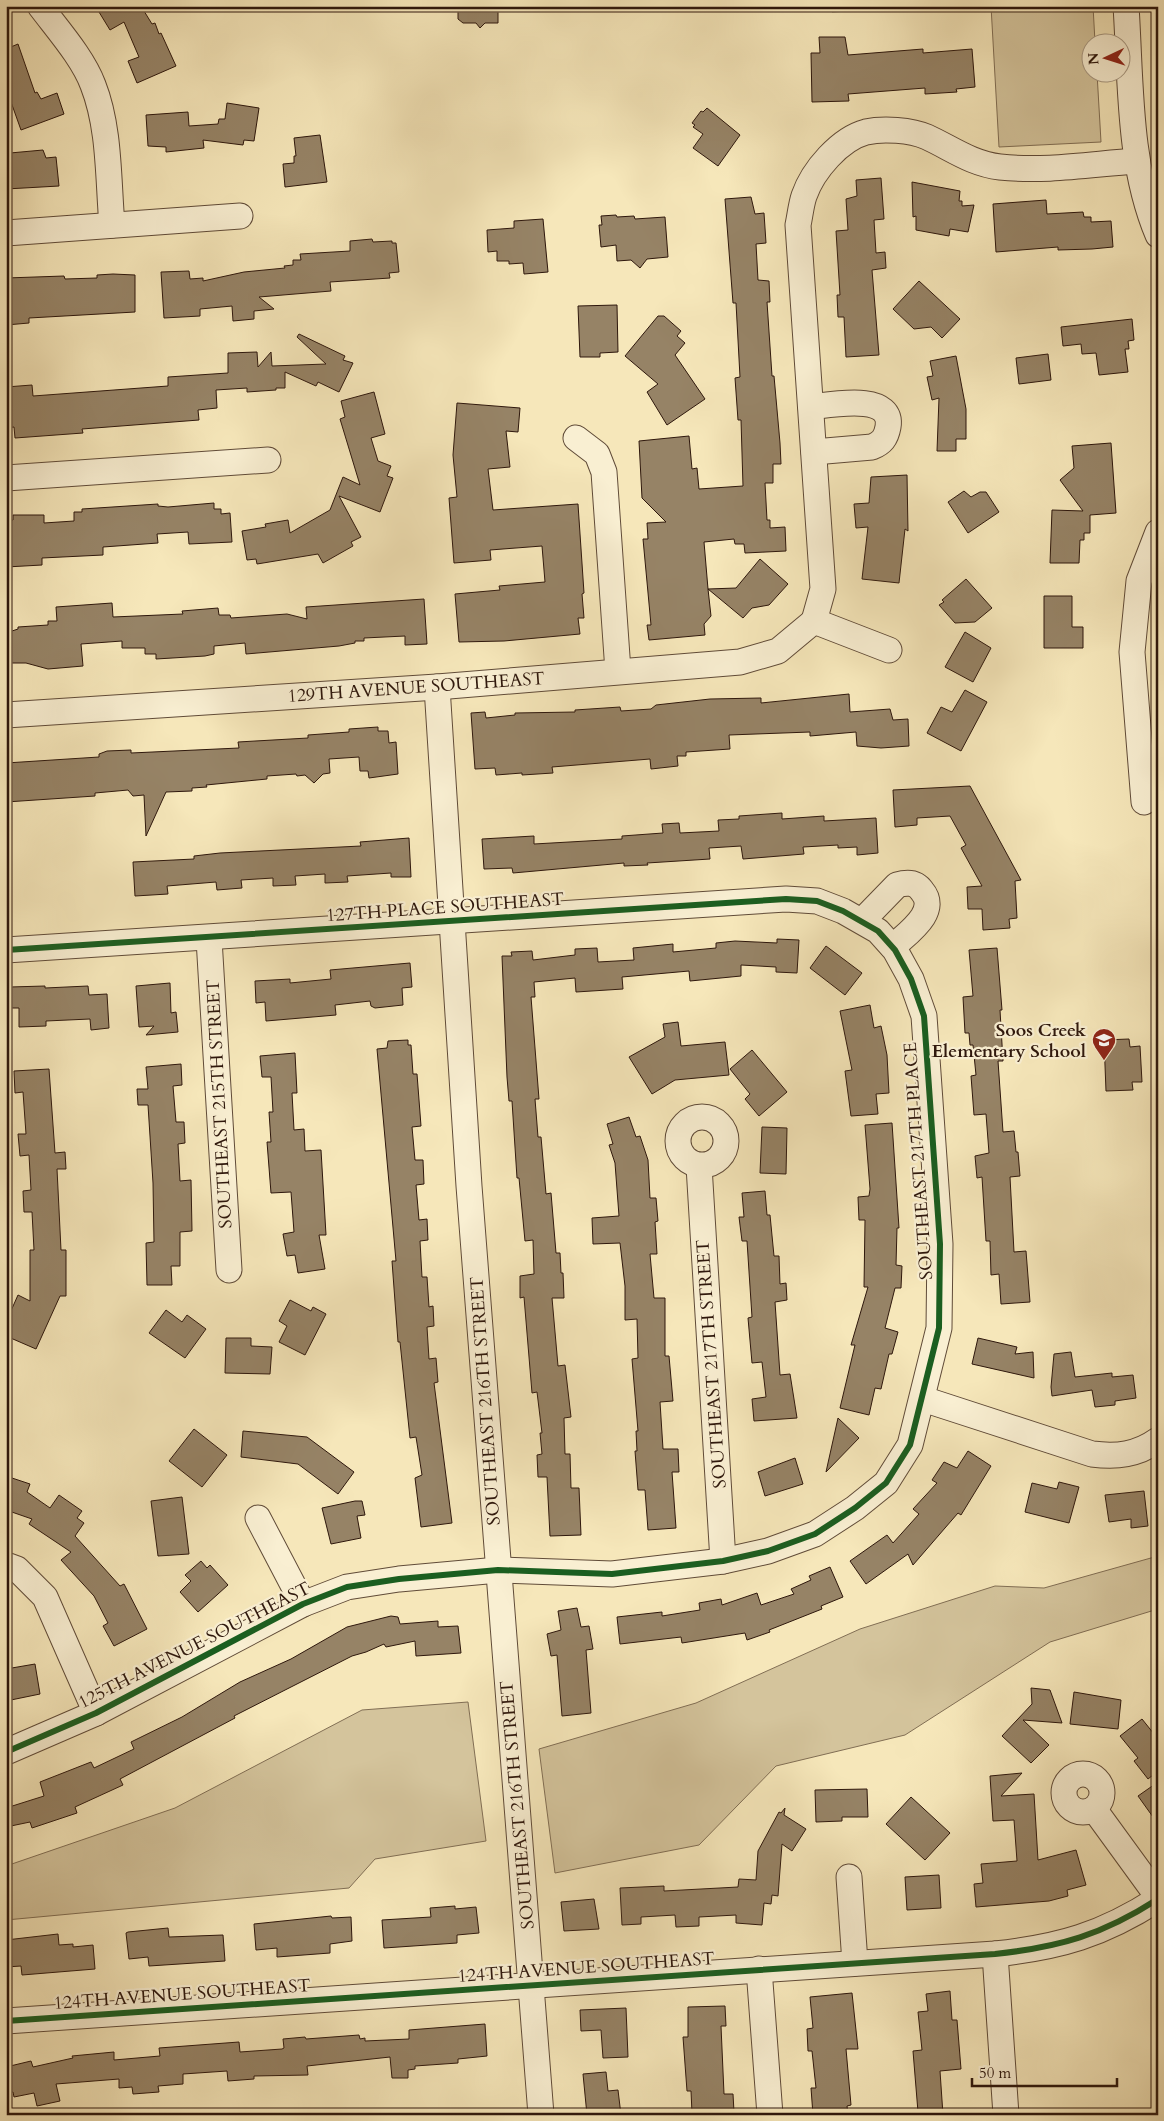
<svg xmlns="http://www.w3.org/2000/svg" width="1164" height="2121" viewBox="0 0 1164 2121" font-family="Cardo,serif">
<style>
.green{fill:#d4c49c;stroke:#816e54}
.building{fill:#968366;stroke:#2e170c}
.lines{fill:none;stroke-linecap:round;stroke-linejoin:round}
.minor-casing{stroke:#604b38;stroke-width:27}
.minor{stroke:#f9efd2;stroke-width:25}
.cycleway-casing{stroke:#f9efd2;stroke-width:9}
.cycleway{stroke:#1b5e20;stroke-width:6}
.labels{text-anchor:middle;stroke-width:4.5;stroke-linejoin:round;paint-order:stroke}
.street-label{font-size:18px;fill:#2e170c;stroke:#f9efd2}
.poi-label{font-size:18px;font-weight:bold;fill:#2e170c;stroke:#f9efd2;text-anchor:end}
</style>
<rect width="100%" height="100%" fill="#f6e7ba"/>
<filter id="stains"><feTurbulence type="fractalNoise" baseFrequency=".004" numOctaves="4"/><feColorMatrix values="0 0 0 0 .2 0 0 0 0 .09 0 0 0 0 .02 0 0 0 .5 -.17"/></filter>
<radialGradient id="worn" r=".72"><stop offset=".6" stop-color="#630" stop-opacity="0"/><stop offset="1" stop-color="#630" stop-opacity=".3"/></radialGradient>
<g class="green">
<path d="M827,6H925L832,12Z"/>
<path d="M991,6H1093L1095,42H1092V72L1097,73L1101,142L999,147Z"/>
<path d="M1158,1556V1609L1050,1642L905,1735L776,1766L699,1845L555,1873L539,1749L696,1703L860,1629L995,1586L1044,1588Z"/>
<path d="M468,1702L486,1841L375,1859L349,1888L6,1920V1866L175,1808L362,1710Z"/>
</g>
<g class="building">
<path d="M108,6H154L144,11L152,24L155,23L159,34L161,33L176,66L137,83L128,61L139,57L124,22L110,30L99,12Z"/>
<path d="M458,6H498V23H485L480,28L476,23H463L458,19Z"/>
<path d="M819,37H845L848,55L923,49V53L972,49L975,87L956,89L957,92L925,94V88L848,94L849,101L812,102L811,53H820Z"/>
<path d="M18,44L35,93L37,92L41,99L57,93L64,114L21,130L6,88V49Z"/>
<path d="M227,103L259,108L254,141L244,140L243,145L203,140L204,148L166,152V147L148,146L146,115L188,112L189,126L218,124L219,119H225Z"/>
<path d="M707,108L740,135L718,166L693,148L703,134L693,127L695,125L692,123L701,111L703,112Z"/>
<path d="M320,135L327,182L285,187L283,164L294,163V156H296L294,138Z"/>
<path d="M43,150L46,158L56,157L59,186L6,189V167H10V153Z"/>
<path d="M881,178L884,219L874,220L876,253L885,252L886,268L872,270L879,355L846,357L844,317H838L837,295H840L836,231L848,230L846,199L857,196L856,180Z"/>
<path d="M912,182L960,191L959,201H962V206L974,205L968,232L950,229L949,236L916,230V216L913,217Z"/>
<path d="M751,197L755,214L764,213L766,243L756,244L758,280L769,281L770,302H767L772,376H774L780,443L781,464H773V483H765L767,520H770V528L785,527L786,551L745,553L744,544H735L734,539L704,542L708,589L736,588L760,559L788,584L769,605L752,608L743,618L708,589L711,616L704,624L705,635L649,640L647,625H651L643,539H648L647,523L666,522L642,498L639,441L689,436L692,469L697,468L699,489L743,486L741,420H738L735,378L740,377L736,303H733L725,199Z"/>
<path d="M1046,200L1047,214L1083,212L1084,217H1091V222L1111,221L1113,247L1092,249L1058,250V247L996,252L993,204Z"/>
<path d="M616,215L617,217L634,216L635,219L665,217L668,257L647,259L640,268L631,260L617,261L616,245L601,247L599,225H602L601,216Z"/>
<path d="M543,219L548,272L524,274L523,263L509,264V261H497V251L488,252L487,230L514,228V221Z"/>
<path d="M372,239L373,242L392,241V243H396L399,272L389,273L390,278L330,282L331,291L259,297L274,309L254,311V319L233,321L232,306L200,309V316L164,318L161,272L189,271L190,279L203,278V281L244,272L285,268L284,266L293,265V260H301L300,254L350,251V241Z"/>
<path d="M113,274L135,275V312L29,318V323L6,325V278L64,276L65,279L97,278V275Z"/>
<path d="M919,281L960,319L942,338L931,327L914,329L893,309Z"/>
<path d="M617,305L618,352L600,353V357H580L578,306Z"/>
<path d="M658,316H664L681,331L677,336L685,343L675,355L705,399L667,425L647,392L658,384L625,356Z"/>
<path d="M1132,319L1134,340L1128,341L1129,349H1125L1128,372L1099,375L1096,353L1082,354L1081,344L1063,346L1061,327Z"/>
<path d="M299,334L345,356L343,360L353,363L339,392L318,382L316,386L285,372V388H276V390L247,392V388L216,390L217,408L198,410L199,420L82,429L83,433L15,438L14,427L6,428V387L32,385L33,396L168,386V377L228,373V353L257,352L258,367L271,352L272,366L326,364L297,337Z"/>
<path d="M1048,354L1051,380L1019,384L1016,358Z"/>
<path d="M956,356L966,409V439H956V451H937L939,398L932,400L927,377L933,376L930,361Z"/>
<path d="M374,392L385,434L371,438L378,461L391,466L387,476L393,478L380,512L339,496L361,537L351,542L353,546L323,563L318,554L257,564L256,559L247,560L242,531L266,527L265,524L288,520L290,533L330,510L343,477L360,485L340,419L345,417L341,401Z"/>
<path d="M457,403L520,408L518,432L506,431L510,467L488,469L493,510L578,504L584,593L582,594L584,618H578L580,634L504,641L459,642L455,594L500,590L499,586L545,582L542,546L490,550L491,560L454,563L449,498L457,497L453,455Z"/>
<path d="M1111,443L1116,513L1090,515V533H1084V540H1080L1079,563H1050L1052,510L1083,511L1060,480L1074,468L1072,446Z"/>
<path d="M907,475L908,531L905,529L899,583L862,579L868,527L856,528L854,504L869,503L871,477Z"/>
<path d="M964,491L971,497L980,492H986L999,512L968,533L948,502Z"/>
<path d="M214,503V509H221V514L230,513L232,542L189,544L188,532L157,534L158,543L103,547V555L42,558V565L6,567V521L13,520V515H44V523L74,521V512H82V509L158,504V506L168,507Z"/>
<path d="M966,579L992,608L975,622L955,623L939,605L944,602L942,600Z"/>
<path d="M1044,596H1072V627H1083V648H1044Z"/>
<path d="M424,599L427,644L405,645V636L364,638V641H355V643L339,646L246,654L245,643L214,646V654L205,656L156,659V654H145V648H122V641L81,644L83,666L48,669L26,663H6V633L18,629V627L48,625V621H57L56,607L112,603L113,617L183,614L182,611L218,608L219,615H230L231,618L287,614L307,619L306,607Z"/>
<path d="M965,632L991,648L973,682L945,667Z"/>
<path d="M965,690L987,702L961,751L927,733L941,707L952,712Z"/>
<path d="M849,694L850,712L890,709L893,720L908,719L909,746L881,748L857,746L856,732L810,736V732L729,735L730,749L686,752V756H677L678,766L651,769L650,759L552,767L553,773L522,775V773L496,775L495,768L475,769L471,713L485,712L486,718L515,715V713L575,712V710L620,707L621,711L651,709L656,705L710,699L761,698V703Z"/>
<path d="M378,727V731H388L389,743L396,742L398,774L369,778L368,771H360L359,757L329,759L330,773L323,774L314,783L305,775L297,776L296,774L267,776V779L206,785L207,787L192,788V791L166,792L146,836L144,795L133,796L128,790L95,793V796L6,802V763L99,757V754L107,751L131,750V753L239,748L238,742L308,738V735L349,732V729Z"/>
<path d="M970,786L1021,880L1015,881L1017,918L1009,919L1010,928L983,930L982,909H968L967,887L982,886L961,848L966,845L950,816L917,818V825L895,827L893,790Z"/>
<path d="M782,813V819L824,816V821L876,818L878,853L857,855V847L838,848V845L803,847L804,854L743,859L741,846L709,848L710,859L647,863L648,865L624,866V863L513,873L512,868L484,869L482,839L534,836V844L622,839V836L663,833L662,824L679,823L680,833L719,831L718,820L739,819V816Z"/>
<path d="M409,838L411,877H391V873L347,876L348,882L325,883V874L295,876L296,885L273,886V878L241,880L242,888L217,890L216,882L167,886L168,894L135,896L133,862L194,859V856L220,853L361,846L360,842Z"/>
<path d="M777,939L799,940L797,973L776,972V967L741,965V976L690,981L689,971L622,977L623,989L576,992L575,978L534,982L535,997H531L539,1099H535L538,1137H541L546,1194L551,1193L556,1253H560L561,1273H563L564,1298H552L558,1366L565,1365L571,1417L564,1418L565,1454H570L571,1488H579L581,1535L550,1536L547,1477H538L537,1455L542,1454L540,1433H542L537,1392L532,1393L524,1297L520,1298V1276L534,1274L533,1240L525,1241L519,1178H517L512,1101H509L507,1077L502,956H512L511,952L532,951L533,960L575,955V949L597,948L598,962L634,960L633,948L673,944V952L716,948V943L735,941L777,943Z"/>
<path d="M826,946L862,973L845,995L810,968Z"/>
<path d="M997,948L1002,1010H1000L1003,1061H998L1003,1132L1014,1131L1016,1152H1018L1020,1176L1010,1177L1014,1252L1026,1251L1030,1302L1001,1304L999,1274L991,1275L990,1241H986L982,1177L977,1178L975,1156L989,1153L986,1114L974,1115L971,1076L976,1075L973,1045H970L969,1033H965L963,997L973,996L969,950Z"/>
<path d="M410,963L412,987L402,988L403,1005L375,1008L371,1006L370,1001L335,1005L336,1015L266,1021L265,1002L256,1003L255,981L290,979V983L331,979L330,970Z"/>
<path d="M170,983L171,1013L176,1012L178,1032L146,1035L154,1026L139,1027L136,986Z"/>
<path d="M45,986V988L88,986L89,995L107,994L109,1028L91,1030L90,1019L46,1021V1026L19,1027V1008H10V987Z"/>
<path d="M870,1005L874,1028L881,1026L887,1055L889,1093L876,1094L878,1114L851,1116L845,1071L852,1070L840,1011Z"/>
<path d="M678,1022L681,1046L725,1042L729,1075L675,1080L652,1094L629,1057L665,1037L663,1024Z"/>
<path d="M1129,1039L1130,1047L1140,1046L1142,1082H1132L1133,1090L1106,1091L1104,1040Z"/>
<path d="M408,1040V1045H411L413,1074H417L421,1126L412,1127L415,1160H423L424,1184L416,1185L419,1220L427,1219L428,1240L420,1241L422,1277H427L429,1307L433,1306L434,1326L427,1327L429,1359L436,1358L438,1382L434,1383L452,1523L421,1527L415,1478L422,1475L416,1437L410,1438L400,1342H398L392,1261H396L377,1049L387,1048L388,1041Z"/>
<path d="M752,1050L787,1092L759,1116L745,1099L750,1094L730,1069Z"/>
<path d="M295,1053L297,1093H292L294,1130L304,1129L305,1151L321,1150L326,1235H319L325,1269L298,1273L295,1255L287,1256L283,1234L294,1232L291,1192L271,1193L267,1142H271L269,1112H273L271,1077H262L260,1056Z"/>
<path d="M181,1064L182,1085L173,1086L176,1122H184L185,1143L178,1144L180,1181L191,1180L192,1231L180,1232V1266H171L172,1285H147L146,1243L154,1242L153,1183L148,1105H138L137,1089H148L146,1067Z"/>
<path d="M49,1069L55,1153L65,1152L66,1169H57L61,1250H66V1296H60L36,1349L6,1336V1322L18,1295L30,1301V1250H34L32,1212H24L23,1191L31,1190L29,1155L20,1156L18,1134H26L23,1092L15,1093L14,1071Z"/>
<path d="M629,1117L636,1137L640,1136L648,1160L650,1198H656L658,1221L655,1222L657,1254H650L654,1298H665V1356H669L673,1401L660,1402L663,1449H678L679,1472H672L676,1528L648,1530L645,1490H638L635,1451H637L636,1431H638L632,1359L638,1358L637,1319L625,1320V1286L620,1243L593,1244L592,1218L619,1216L615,1163L609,1145L613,1144L607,1124Z"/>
<path d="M892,1123L899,1228H897L896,1265L902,1266L901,1288H895L885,1328L898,1332L892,1354H889L881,1389L875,1388L869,1415L840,1408L855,1345H851L868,1287H864L865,1220H859L858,1197L869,1196L870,1189L865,1125Z"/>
<path d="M762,1127L787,1128L786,1174L760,1173Z"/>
<path d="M765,1191L767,1215H770L774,1256H779L780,1284L786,1283L787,1300L775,1302L780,1375L790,1374L797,1418L754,1421L752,1399L766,1397L762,1362L752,1363L748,1318L752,1317L747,1241H742L739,1217H744L742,1193Z"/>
<path d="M290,1300L311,1311L313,1307L326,1314L305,1355L279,1342L287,1326L279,1321Z"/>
<path d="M166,1310L182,1322L187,1315L206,1329L185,1358L149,1333Z"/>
<path d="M226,1338H251V1346L272,1347L270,1374L225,1373Z"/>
<path d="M978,1338L1017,1347L1015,1354L1033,1352L1034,1378L972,1364Z"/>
<path d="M1071,1352L1075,1377L1112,1373V1377L1133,1375L1136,1398L1115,1401V1405L1095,1407L1092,1390L1052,1396L1051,1387L1054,1354Z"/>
<path d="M838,1418L859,1438L826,1472Z"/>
<path d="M194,1429L227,1455L202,1487L169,1461Z"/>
<path d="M243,1431L307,1437L354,1472L338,1494L298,1464L241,1457Z"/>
<path d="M968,1451L991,1466L961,1515L958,1513L913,1565L908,1554L866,1584L850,1561L887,1535L893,1543L919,1514L913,1509L937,1483L932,1480L944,1462L957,1468Z"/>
<path d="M795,1458L803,1484L765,1496L758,1472Z"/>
<path d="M6,1476L30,1484L27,1492L50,1508L59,1495L82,1511L77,1518L84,1523L75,1536L120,1586L124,1584L147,1629L114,1646L103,1626L108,1623L94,1596L61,1560L71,1552L29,1524L32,1519L6,1510Z"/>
<path d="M1059,1482L1079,1487L1069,1523L1025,1512L1032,1483L1057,1489Z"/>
<path d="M1144,1491L1148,1526L1131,1528V1519L1109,1522L1105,1495Z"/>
<path d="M182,1497L189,1554L158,1556L151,1501Z"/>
<path d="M355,1501H362L365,1515L357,1516L361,1538L331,1544L322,1508Z"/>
<path d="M201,1561L207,1568L210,1565L228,1585L198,1612L180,1592L191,1581L185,1575Z"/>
<path d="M830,1567L843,1597L821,1606L822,1609L769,1630L770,1632L747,1640L745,1633L682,1643L681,1637L620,1644L617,1617L662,1612V1616L700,1610L699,1603L721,1599L722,1605L757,1593L761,1605L794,1594L791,1589L811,1580L809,1576Z"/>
<path d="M577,1608L581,1627L589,1626L593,1649L586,1650L591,1713L562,1716L557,1655L551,1656L547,1634L561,1630L558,1611Z"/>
<path d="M391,1616L398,1617L400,1624L438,1621V1627L458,1626L461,1653L416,1656L415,1641L386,1647L384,1644L366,1652L352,1656L234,1716L235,1718L120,1779L123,1785L75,1807L77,1813L32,1828L30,1822L6,1827V1808L44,1796L40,1782L91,1762L94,1768L134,1749L131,1742L182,1717L240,1682L291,1659L347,1627Z"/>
<path d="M35,1664L40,1694L6,1701V1669Z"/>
<path d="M1031,1688L1050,1690L1062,1723L1023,1720L1049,1745L1031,1763L1002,1736L1032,1704Z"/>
<path d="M1074,1692L1121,1700L1118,1729L1070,1724Z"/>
<path d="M1142,1719L1158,1739V1771L1148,1779L1134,1761L1138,1758L1120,1736Z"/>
<path d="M1022,1773L1001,1796L1034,1794L1038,1860L1076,1850L1086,1885L1067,1890L1068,1896L1049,1901L976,1907L974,1884L983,1883L981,1864L1017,1861L1014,1820L993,1821L990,1776Z"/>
<path d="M1158,1782V1824L1138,1796Z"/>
<path d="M867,1789L868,1817H842V1821L816,1822L815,1790Z"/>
<path d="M911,1797L950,1833L925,1860L886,1824Z"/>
<path d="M785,1808L784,1815L806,1829L792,1851L782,1844L778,1896L772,1895L771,1904L764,1903L762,1925L736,1923V1915L699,1917V1926L676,1927L675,1915L641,1917V1924L622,1925L620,1888L664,1886V1891L738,1887L739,1879L756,1880L758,1851L779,1812L781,1813Z"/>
<path d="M939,1875L941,1908L907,1910L905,1877Z"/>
<path d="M594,1899L599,1929L564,1931L561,1902Z"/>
<path d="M455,1906V1909L476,1907L479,1933L457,1935V1943L384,1948L382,1920L431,1917L430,1908Z"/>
<path d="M331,1916L332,1918L351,1917L352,1941L330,1944V1953L277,1957V1948L256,1950L254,1924Z"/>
<path d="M168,1928L169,1937L223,1935L225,1961L149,1966L148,1957L129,1959L126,1933L128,1932Z"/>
<path d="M58,1934L59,1945L73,1944V1947L93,1945L95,1969L22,1975L21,1966L6,1967V1940Z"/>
<path d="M950,1991L952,2020H957L961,2069L940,2071L943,2115H926V2112H918L913,2051L922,2050L918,2012L928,2011L926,1994Z"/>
<path d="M852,1993L858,2049H846L851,2105L847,2106L848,2115H813L811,2088H816L812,2051H808L807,2029L813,2028L810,1997Z"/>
<path d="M725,2006L726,2026H721L724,2094H733L734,2112L692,2113L691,2091H687L683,2037H688V2007Z"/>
<path d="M626,2008L628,2057L603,2058L601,2030L581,2031L580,2010Z"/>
<path d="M485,2024L487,2056L458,2059V2063L415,2066V2069L408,2070V2078H392L390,2057L307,2066L308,2075L254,2076V2079L228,2081L227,2071L183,2074V2084L158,2086L159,2092L133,2094L132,2087L119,2088V2079L56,2084L60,2101L37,2106L34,2093L14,2097L13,2092L6,2093V2067L31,2061L33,2067L73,2058L72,2056L114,2052V2060L160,2056L159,2048L239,2042L240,2052L282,2049L284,2048L283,2039L305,2037L306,2039L359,2035L360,2039L365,2038V2041L409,2039V2030Z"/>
<path d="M606,2072L608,2091L618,2090L621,2115H587L583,2074Z"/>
</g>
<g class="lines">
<g class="minor-casing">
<g id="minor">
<path d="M40,6C58,30 83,58 93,85C110,128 108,180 112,225"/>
<path d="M1126,6C1131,82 1128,164 1158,235"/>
<path d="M6,233L240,216"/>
<path d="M811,407C830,405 894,392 888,427C886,438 882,443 872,447L814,452"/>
<path d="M576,438L597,454L604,472L618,671"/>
<path d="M6,478L268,460"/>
<path d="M814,621L823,589L798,225C800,216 801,205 804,196C813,170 840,139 866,132C883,128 911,130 927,137C951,148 972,164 1000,167C1045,172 1092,164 1136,161"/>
<path d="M814,621L889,650"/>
<path d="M437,687L469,1186L541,2115"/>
<path d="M6,715L437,687L740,662L778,651L814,621"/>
<path d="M1144,802L1132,652L1139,581L1158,532"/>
<path d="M862,921L897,885C907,882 916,882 922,891C940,912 906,934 893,947"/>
<path d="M209,939L229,1270"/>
<path d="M6,950L786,899L817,901L843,911L878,931L895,950L911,979L924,1016L940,1244L939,1328L910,1445L886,1483L855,1508L815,1534L768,1551L723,1561L612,1574L498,1570L399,1579L347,1587L303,1604L96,1713L6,1752"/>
<circle cx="702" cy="1141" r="24"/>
<path d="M699,1166L723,1561"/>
<path d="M923,1399L1092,1454C1117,1457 1137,1455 1158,1440"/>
<path d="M258,1518L303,1604"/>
<path d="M6,1565L17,1569L45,1597L96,1713"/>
<circle cx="1083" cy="1793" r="19"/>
<path d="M1094,1809L1158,1897"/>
<path d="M849,1877L855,1963"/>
<path d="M995,1954L1006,2115"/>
<path d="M759,1969L770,2115"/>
<path d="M6,2021L995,1954C1060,1947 1102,1935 1158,1899"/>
</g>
</g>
<use href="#minor" class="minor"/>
<g class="cycleway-casing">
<g id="cycleway">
<path d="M6,950L786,899L817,901L843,911L878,931L895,950L911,979L924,1016L940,1244L939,1328L910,1445L886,1483L855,1508L815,1534L768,1551L723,1561L612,1574L498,1570L399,1579L347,1587L303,1604L96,1713L6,1752"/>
<path d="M6,2021L995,1954C1060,1947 1102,1935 1158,1899"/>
</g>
</g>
<use href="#cycleway" class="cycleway"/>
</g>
<defs>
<g id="school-pin" transform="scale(1.25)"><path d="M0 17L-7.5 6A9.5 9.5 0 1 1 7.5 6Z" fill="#8f2418" stroke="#f9efd2"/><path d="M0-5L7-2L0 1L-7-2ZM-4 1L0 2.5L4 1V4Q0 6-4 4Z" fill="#fff"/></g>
</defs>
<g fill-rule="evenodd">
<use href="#school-pin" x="1104" y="1040"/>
</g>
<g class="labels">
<g class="street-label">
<text transform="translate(416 687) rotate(-4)" y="6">129TH AVENUE SOUTHEAST</text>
<text transform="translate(445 907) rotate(-4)" y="6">127TH PLACE SOUTHEAST</text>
<text transform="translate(219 1104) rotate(-93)" y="6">SOUTHEAST 215TH STREET</text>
<text transform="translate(918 1161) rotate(-94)" y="6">SOUTHEAST 217TH PLACE</text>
<text transform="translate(711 1364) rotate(-94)" y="6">SOUTHEAST 217TH STREET</text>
<text transform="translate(485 1401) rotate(-94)" y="6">SOUTHEAST 216TH STREET</text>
<text transform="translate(194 1645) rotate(-27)" y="6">125TH AVENUE SOUTHEAST</text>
<text transform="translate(517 1805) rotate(-95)" y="6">SOUTHEAST 216TH STREET</text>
<text transform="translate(586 1967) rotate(-4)" y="6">124TH AVENUE SOUTHEAST</text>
<text transform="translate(182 1994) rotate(-4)" y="6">124TH AVENUE SOUTHEAST</text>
</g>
<g class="poi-label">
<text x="1086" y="1036">Soos Creek<tspan x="1086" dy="21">Elementary School</tspan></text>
</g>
</g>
<rect width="1164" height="2121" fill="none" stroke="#f6e7ba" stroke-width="25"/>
<rect x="8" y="8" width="1149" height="2106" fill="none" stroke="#2e170c" stroke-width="2.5"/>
<rect x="12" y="12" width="1139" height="2096" fill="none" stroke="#2e170c"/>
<g transform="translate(1106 58) rotate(266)"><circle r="24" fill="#f9efd2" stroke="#a89983"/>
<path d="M0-4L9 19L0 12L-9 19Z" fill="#8f2418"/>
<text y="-8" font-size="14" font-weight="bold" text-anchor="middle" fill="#2e170c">N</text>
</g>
<path d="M972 2078v8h145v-8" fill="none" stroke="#2e170c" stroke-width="2.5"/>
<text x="979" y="2078" font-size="15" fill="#2e170c" stroke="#f9efd2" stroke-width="4" paint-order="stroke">50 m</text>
<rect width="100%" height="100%" filter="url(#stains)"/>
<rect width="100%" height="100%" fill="url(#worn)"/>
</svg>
